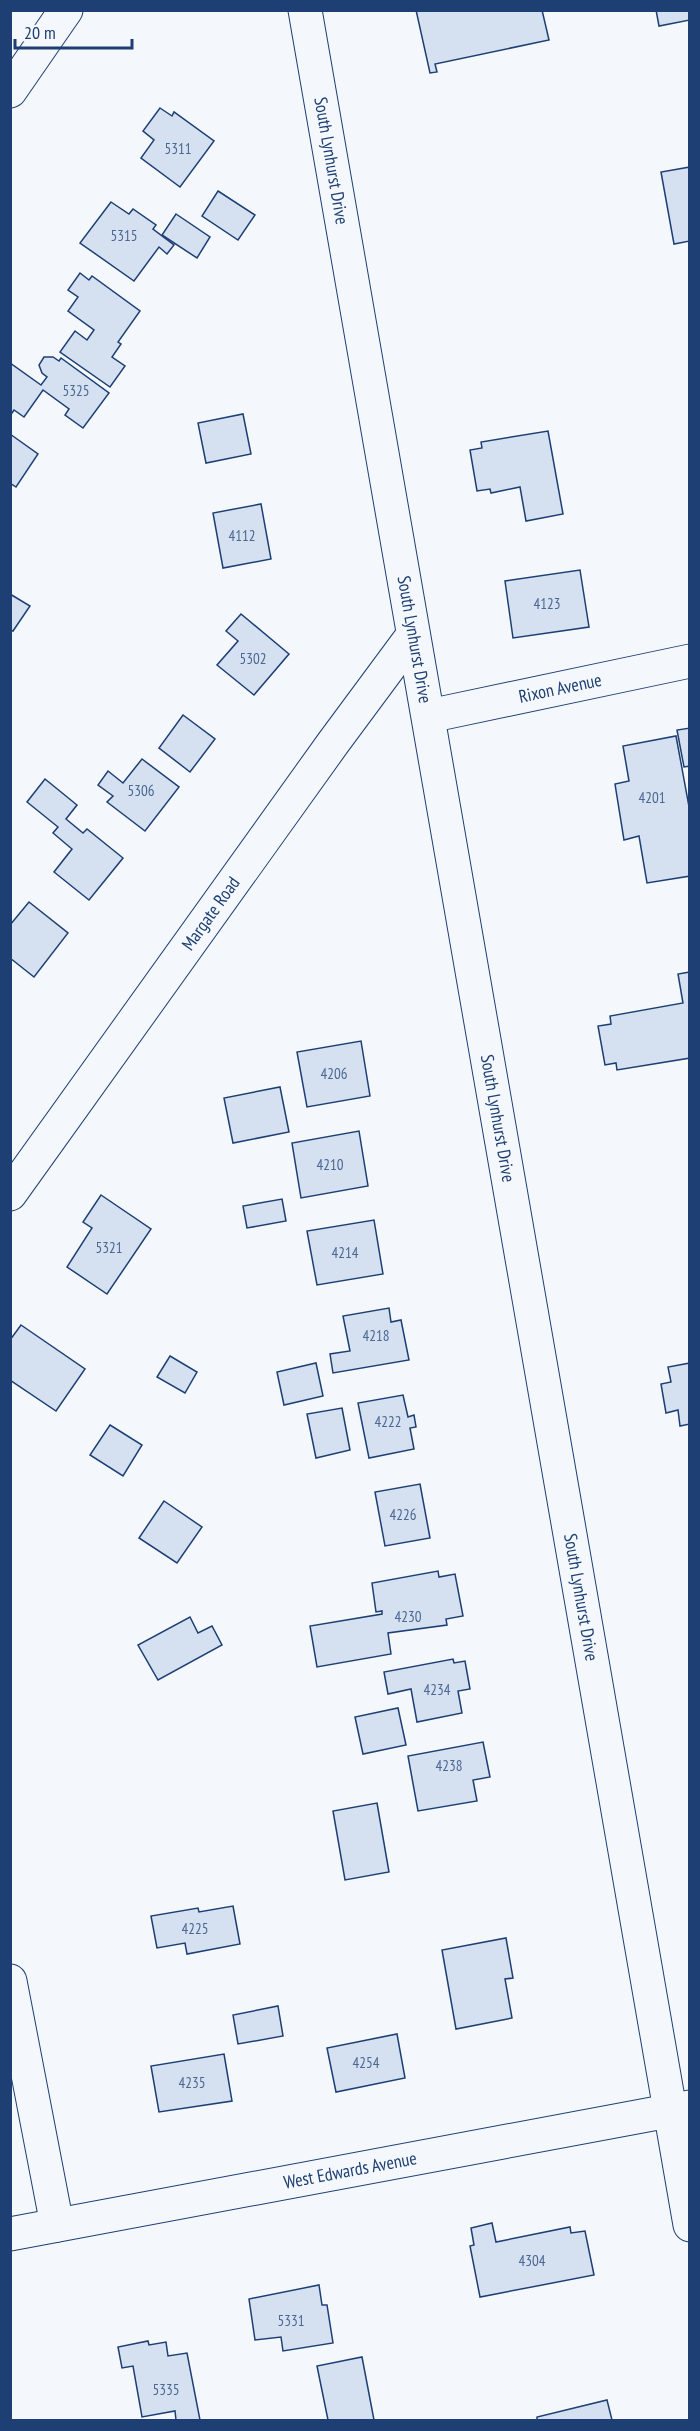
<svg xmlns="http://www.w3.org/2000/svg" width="700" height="2431" viewBox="0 0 700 2431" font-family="'PT Sans Narrow',sans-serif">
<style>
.building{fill:#d5e0f0;stroke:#1d3f73;stroke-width:1.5}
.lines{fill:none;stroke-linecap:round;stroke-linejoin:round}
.minor-casing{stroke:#1d3f73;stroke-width:35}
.minor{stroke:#f4f7fb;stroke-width:33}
.labels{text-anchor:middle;stroke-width:4.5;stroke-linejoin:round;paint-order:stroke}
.number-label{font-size:15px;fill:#4b6792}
.street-label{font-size:18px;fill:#1d3f73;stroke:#f4f7fb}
</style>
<rect width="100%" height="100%" fill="#f4f7fb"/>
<g class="building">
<path d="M416,10H542L549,40L435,64L437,72L430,73Z"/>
<path d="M656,10H690V20L659,26Z"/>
<path d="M160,108L172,116L174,112L214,141L180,187L141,158L154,140L143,131Z"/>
<path d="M690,167V241L674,244L661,172Z"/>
<path d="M218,191L255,215L238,240L202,216Z"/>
<path d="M111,202L129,214L133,209L156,225L153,229L174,245L167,254L159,247L134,281L80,243Z"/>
<path d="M176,214L210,237L197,258L162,235Z"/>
<path d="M80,273L89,280L92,276L140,311L118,342L121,344L112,357L125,366L110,387L60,352L75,331L87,340L94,330L68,311L78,297L68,290Z"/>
<path d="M44,357H53L59,361L61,358L109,393L83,428L65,415L69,409L43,390L24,417L14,410L10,416V363L41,385L47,377L42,373L39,365Z"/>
<path d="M243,414L251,454L206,463L198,423Z"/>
<path d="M548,431L563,514L526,521L520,487L491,493L490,489L477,491L470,450L482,448L481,442Z"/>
<path d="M10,434L38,454L16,487L10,483Z"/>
<path d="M261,504L271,559L223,568L213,513Z"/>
<path d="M580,570L589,627L513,638L505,581Z"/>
<path d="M10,594L30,606L13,631L10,630Z"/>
<path d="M241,614L289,654L254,695L217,665L238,641L226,631Z"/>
<path d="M183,715L215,739L190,772L159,748Z"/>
<path d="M690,728V766L684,767L677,730Z"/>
<path d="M676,736L690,812V876L647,883L639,836L624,840L615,784L629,781L623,746Z"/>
<path d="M142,759L179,787L145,831L107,802L113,796L98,785L108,771L123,783Z"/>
<path d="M45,779L77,805L66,819L83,833L87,829L123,858L89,900L54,872L72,849L53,833L58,827L27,802Z"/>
<path d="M29,902L68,933L34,977L10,958V925Z"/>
<path d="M690,972V1058L617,1070L616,1063L605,1065L598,1026L611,1024L610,1016L683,1003L678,974Z"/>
<path d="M361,1041L370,1096L307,1107L297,1052Z"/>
<path d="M280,1087L289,1132L233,1143L224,1098Z"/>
<path d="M359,1131L368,1186L301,1198L292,1143Z"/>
<path d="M101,1195L151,1229L107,1294L67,1267L92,1228L83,1222Z"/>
<path d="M282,1199L286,1221L247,1228L243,1206Z"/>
<path d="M374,1220L383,1274L317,1285L307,1231Z"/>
<path d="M389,1308L391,1322L401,1320L409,1360L333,1373L330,1354L350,1351L343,1316Z"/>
<path d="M21,1325L85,1369L56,1411L10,1380V1340Z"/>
<path d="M170,1356L197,1372L185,1393L157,1377Z"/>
<path d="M316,1363L323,1396L284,1405L277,1372Z"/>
<path d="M690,1363V1424L680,1426L678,1410L666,1413L661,1384L671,1382L668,1367Z"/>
<path d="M403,1395L408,1417L414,1415L416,1427L410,1428L414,1449L369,1458L358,1403Z"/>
<path d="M342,1408L350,1450L316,1458L307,1414Z"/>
<path d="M110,1425L142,1445L123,1476L90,1455Z"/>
<path d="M420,1484L430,1538L385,1546L375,1492Z"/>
<path d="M164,1501L202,1527L177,1563L139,1538Z"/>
<path d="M438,1571L439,1577L455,1574L463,1616L446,1619L447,1625L388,1633L391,1654L317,1667L310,1626L382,1614V1611L376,1612L372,1583Z"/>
<path d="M190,1617L198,1633L212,1626L222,1645L158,1680L138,1645Z"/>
<path d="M453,1659L454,1663L465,1661L470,1689L458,1691L462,1713L417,1722L411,1689L388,1694L384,1672Z"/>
<path d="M398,1708L406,1745L363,1754L355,1717Z"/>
<path d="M483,1742L490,1777L473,1780L477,1801L418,1811L408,1756Z"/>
<path d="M377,1803L389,1872L345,1880L333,1811Z"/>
<path d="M233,1906L240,1944L187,1954L185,1943L157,1948L151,1916L198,1908L199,1912Z"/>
<path d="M506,1938L513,1978L505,1979L512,2018L456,2029L442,1950Z"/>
<path d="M278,2006L283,2036L238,2044L233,2015Z"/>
<path d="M397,2034L405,2078L336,2092L327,2048Z"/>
<path d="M224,2054L232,2101L159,2112L151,2066Z"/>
<path d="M492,2223L496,2242L570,2227L571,2233L585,2231L594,2275L480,2297L470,2246L474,2245L471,2228Z"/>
<path d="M319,2285L322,2305H327L333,2343L283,2351L281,2337L255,2340L249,2299Z"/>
<path d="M148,2341L149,2345L166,2342L168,2356L187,2353L200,2420H176L175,2411L142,2417L133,2366L122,2368L118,2347Z"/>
<path d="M362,2357L374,2420H328L317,2366Z"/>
<path d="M607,2400L612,2420H537V2417Z"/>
</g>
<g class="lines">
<g class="minor-casing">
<g id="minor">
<path id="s1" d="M305,10L690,2225"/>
<path d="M10,91L66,10"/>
<path id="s2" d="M429,716L690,661"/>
<path id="s3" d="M10,1194L333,743L413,635"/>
<path d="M10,1981L57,2225"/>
<path id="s4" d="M10,2234L690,2107"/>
</g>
</g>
<use href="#minor" class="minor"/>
</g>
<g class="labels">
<g class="number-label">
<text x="178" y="154">5311</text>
<text x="124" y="241">5315</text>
<text x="76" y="396">5325</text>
<text x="242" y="541">4112</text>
<text x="547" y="609">4123</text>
<text x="253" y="664">5302</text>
<text x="141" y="796">5306</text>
<text x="652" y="803">4201</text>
<text x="334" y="1079">4206</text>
<text x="330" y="1170">4210</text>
<text x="109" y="1253">5321</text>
<text x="345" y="1258">4214</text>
<text x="376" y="1341">4218</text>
<text x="388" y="1427">4222</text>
<text x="403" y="1520">4226</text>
<text x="408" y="1622">4230</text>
<text x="437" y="1695">4234</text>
<text x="449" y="1771">4238</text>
<text x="195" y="1934">4225</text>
<text x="366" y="2068">4254</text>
<text x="192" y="2088">4235</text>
<text x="532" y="2266">4304</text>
<text x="291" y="2326">5331</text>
<text x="166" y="2395">5335</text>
</g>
<g class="street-label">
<text dy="6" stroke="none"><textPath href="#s1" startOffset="153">South Lynhurst Drive</textPath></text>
<text dy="6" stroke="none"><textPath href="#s1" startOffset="639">South Lynhurst Drive</textPath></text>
<text dy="6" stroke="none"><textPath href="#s2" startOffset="134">Rixon Avenue</textPath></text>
<text dy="6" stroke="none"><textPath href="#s3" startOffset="345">Margate Road</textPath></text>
<text dy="6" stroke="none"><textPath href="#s1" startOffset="1125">South Lynhurst Drive</textPath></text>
<text dy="6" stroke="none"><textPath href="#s1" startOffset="1611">South Lynhurst Drive</textPath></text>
<text dy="6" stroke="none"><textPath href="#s4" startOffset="346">West Edwards Avenue</textPath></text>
</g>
</g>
<rect width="700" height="2431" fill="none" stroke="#1d3f73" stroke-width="24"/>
<path d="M15 39v9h117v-9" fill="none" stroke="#1d3f73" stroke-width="3"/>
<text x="24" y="39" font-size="18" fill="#1d3f73" stroke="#f4f7fb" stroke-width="4.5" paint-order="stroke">20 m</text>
</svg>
